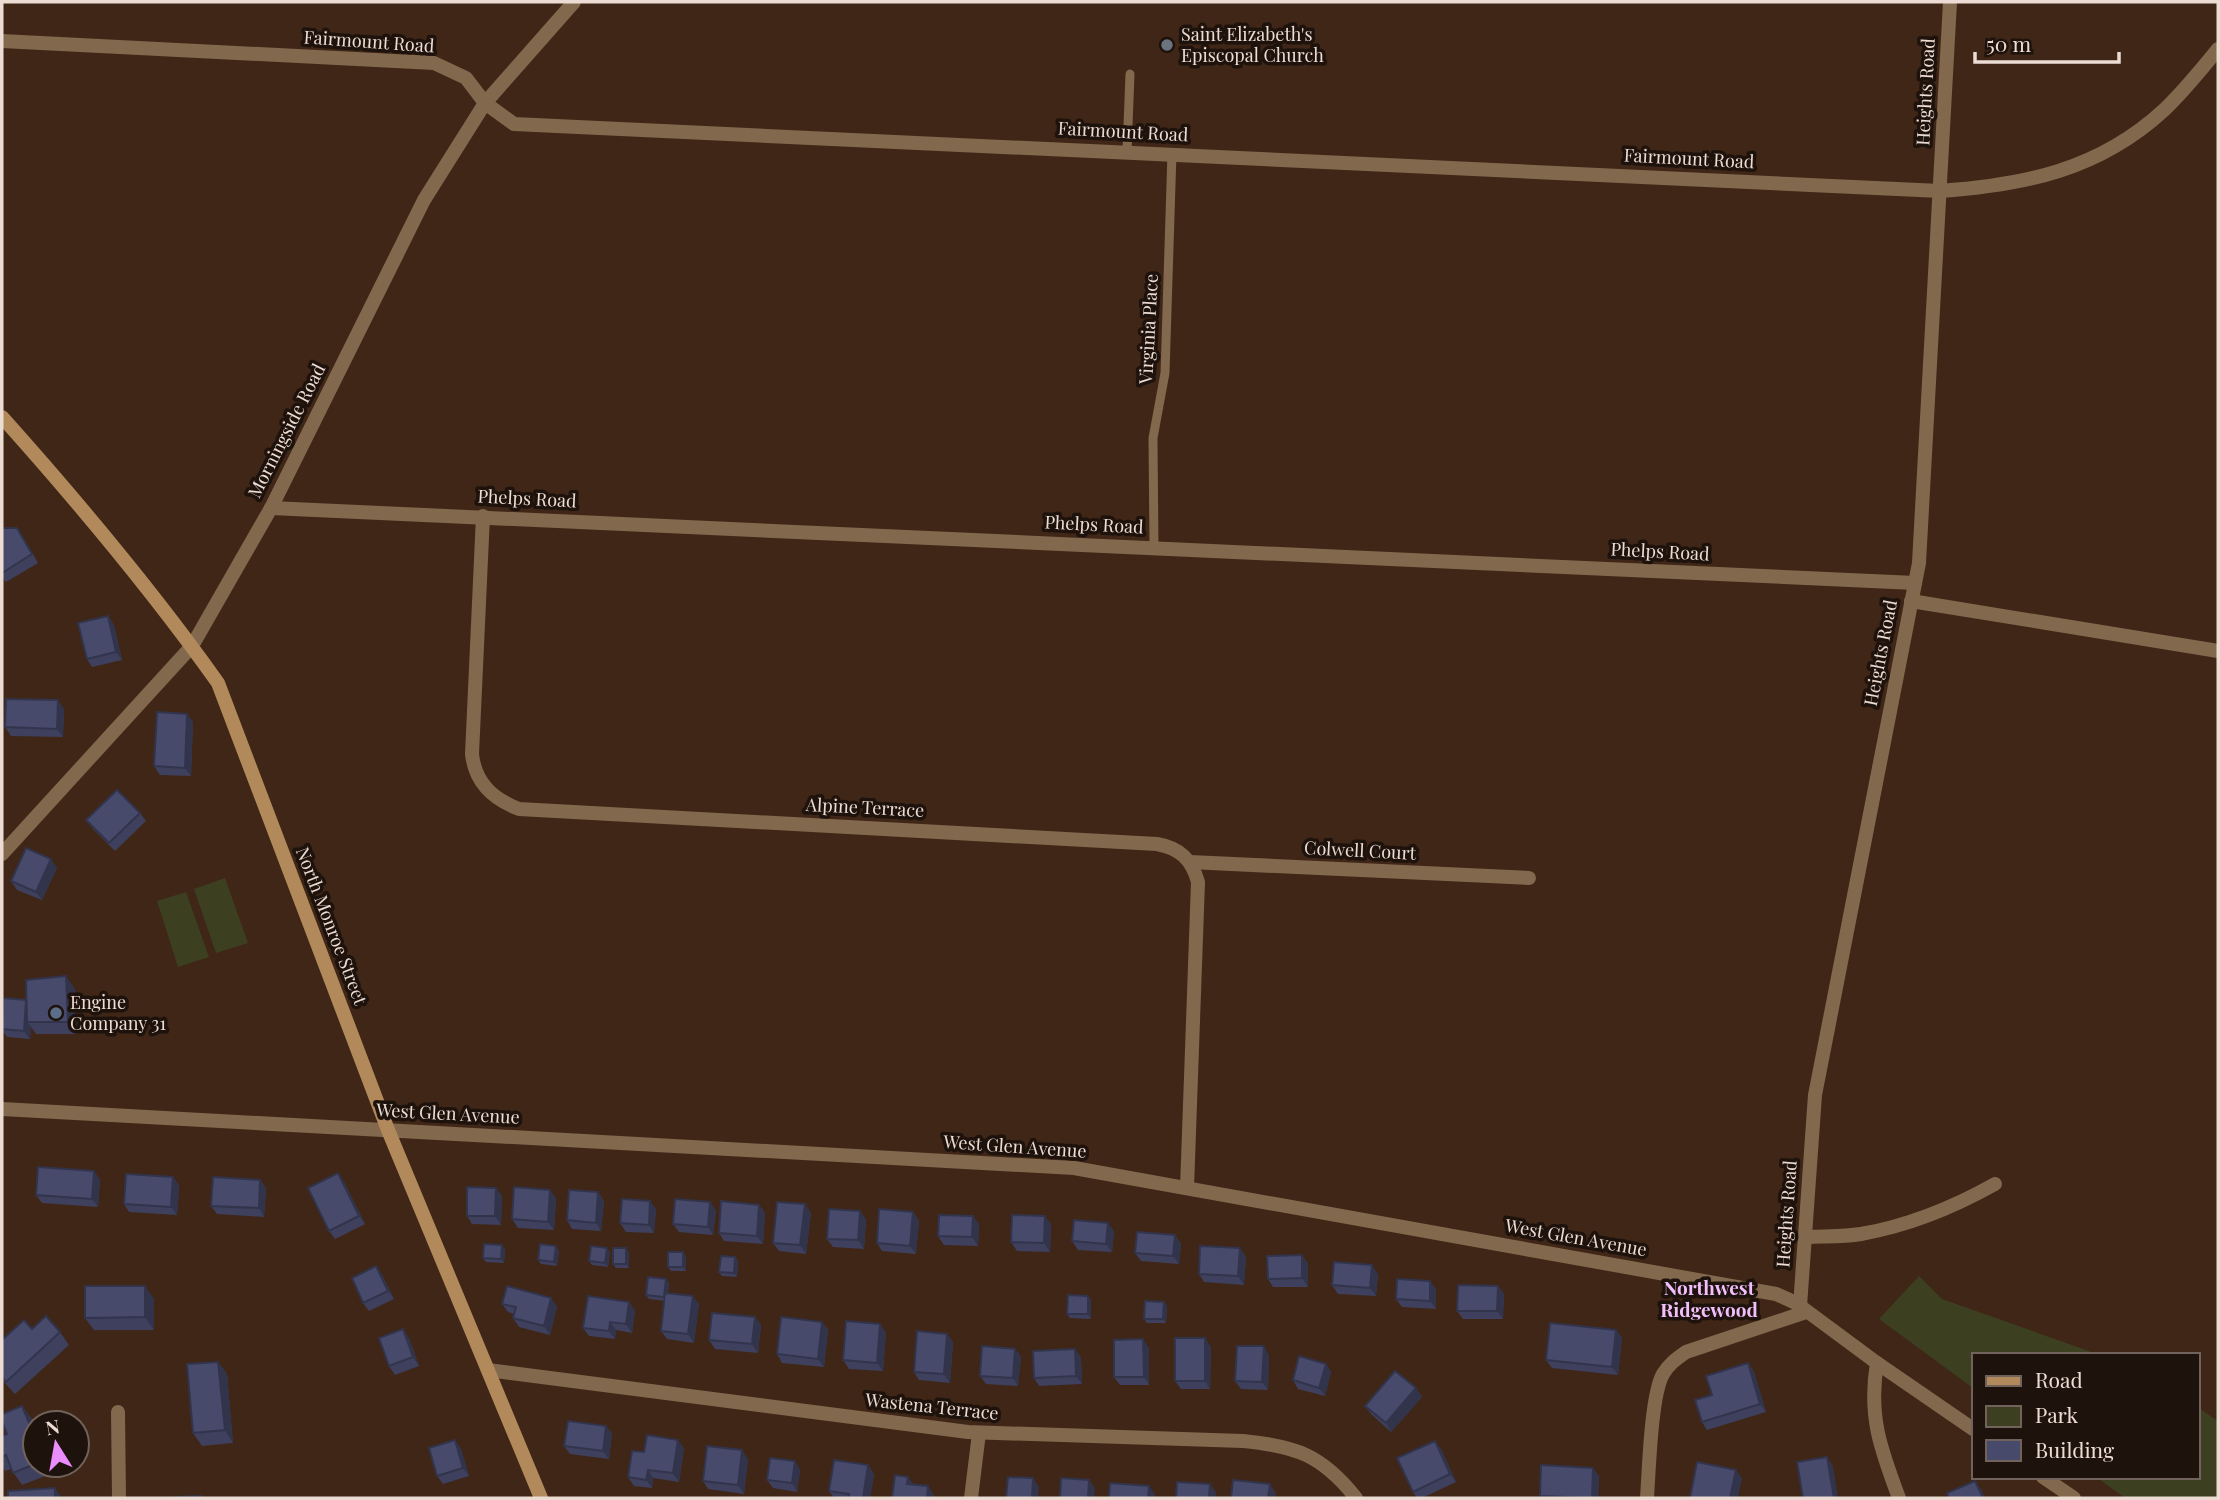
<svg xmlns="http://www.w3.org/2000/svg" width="2220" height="1500" viewBox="0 0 2220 1500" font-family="'Playfair Display',serif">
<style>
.green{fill:#3d3f21}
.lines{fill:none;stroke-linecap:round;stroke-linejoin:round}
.service{stroke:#82684c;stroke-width:9}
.minor{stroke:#82684c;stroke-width:14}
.tertiary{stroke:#82684c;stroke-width:14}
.secondary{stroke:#b2895b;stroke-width:14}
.wall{fill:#3e405d}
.shaded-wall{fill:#32344c}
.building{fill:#484a6c;stroke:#32344c;stroke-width:2}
.worship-dot{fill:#6b7280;stroke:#1e120c;stroke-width:2.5}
.service-dot{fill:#5c6f8a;stroke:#1e120c;stroke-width:2.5}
.labels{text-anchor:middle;stroke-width:7;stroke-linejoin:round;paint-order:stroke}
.poi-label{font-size:18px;fill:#eddcd3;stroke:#1e120c;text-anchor:start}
.street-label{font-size:18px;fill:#eddcd3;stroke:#1e120c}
.neighbourhood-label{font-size:19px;font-weight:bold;fill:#f2bffd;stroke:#1e120c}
</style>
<rect width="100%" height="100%" fill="#3f2617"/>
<g class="green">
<path d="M225,878L248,943L216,953L194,889Z"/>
<path d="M186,892L209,957L178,967L157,901Z"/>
<path d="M1919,1276L1942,1299L2100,1355H1973V1388L1879,1319Z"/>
<path d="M2197,1407L2218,1421V1498H2125L2096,1477H2197Z"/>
</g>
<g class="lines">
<g class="service">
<path d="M1127,151L1130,74"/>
<path d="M1154,547L1153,438L1165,373L1172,153"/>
</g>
<g class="minor">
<path d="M2,41L434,63L466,78L485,103L514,124L1940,191C2025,185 2099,170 2164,110C2184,91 2201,70 2218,49"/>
<path d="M271,508L1915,583"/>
<path d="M483,516L472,754C475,783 493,799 519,809L1157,844C1180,848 1192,860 1198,882L1187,1188"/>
<path d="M1911,601L2218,651"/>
<path d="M2,854L192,646L271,508L424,200L485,103L574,2"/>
<path d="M1190,862L1529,878"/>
<path d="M1806,1237C1824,1236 1843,1237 1861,1234C1907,1226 1954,1207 1995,1184"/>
<path d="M1800,1306L1815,1095L1919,563L1950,2"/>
<path d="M1877,1363C1868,1416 1881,1450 1899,1498"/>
<path d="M488,1370L968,1432L1243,1441C1296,1446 1322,1455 1356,1498"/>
<path d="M118,1412L119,1498"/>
<path d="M971,1498L979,1433"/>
<path d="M1647,1498C1649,1470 1651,1395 1663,1374C1669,1364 1676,1359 1686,1352L1806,1312"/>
</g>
<g class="tertiary">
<path d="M2,1109L1074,1168L1776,1294L1796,1303L1877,1363L1973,1429"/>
<path d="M2043,1477L2074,1498"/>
</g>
<path class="secondary" d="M2,417C78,502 152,590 218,683L388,1130L541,1498"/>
</g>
<g class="wall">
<path d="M2,528L23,537L38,563L6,582L2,578Z"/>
<path d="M108,616L114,625L122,660L92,667L87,659Z"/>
<path d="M64,709L63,737L11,736L5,727Z"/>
<path d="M187,714L193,722L191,776L160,775L154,766Z"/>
<path d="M140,813L146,821L115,851L92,828L86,820Z"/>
<path d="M57,868L42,900L17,890L11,881Z"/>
<path d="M75,989L77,1034H36L31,1027L30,1039L7,1037L2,1030V1018L26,1000Z"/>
<path d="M173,1177L179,1186L177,1215L129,1212L124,1204Z"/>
<path d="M100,1179L98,1207L42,1203L36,1195Z"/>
<path d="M260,1180L266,1188L264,1217L217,1214L211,1206Z"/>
<path d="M344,1182L365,1224L335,1239L329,1231Z"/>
<path d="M496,1188L502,1196L501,1225L472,1224L467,1216Z"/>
<path d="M598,1192L604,1201L601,1231L572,1229L567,1220Z"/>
<path d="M556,1198L554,1230L518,1228L512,1219Z"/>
<path d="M710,1202L716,1211L713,1235L679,1232L673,1224Z"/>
<path d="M759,1205L765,1213L763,1244L724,1241L719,1233Z"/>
<path d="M656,1209L654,1233L626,1232L620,1223Z"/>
<path d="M913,1212L919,1221L916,1254L882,1251L877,1243Z"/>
<path d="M811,1213L806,1254L779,1251L773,1243Z"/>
<path d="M973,1216L979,1224L978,1246L944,1245L938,1236Z"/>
<path d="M866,1219L864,1249L833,1247L827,1239Z"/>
<path d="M1051,1224L1050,1252L1017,1251L1011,1242Z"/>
<path d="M1114,1231L1112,1252L1078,1250L1072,1241Z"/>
<path d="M1175,1235L1181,1244L1179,1264L1141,1261L1135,1253Z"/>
<path d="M1240,1248L1246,1257L1244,1285L1204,1282L1199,1274Z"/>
<path d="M505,1249L504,1263L486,1262L483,1258Z"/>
<path d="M559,1251L557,1266L541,1264L538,1260Z"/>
<path d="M610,1252L608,1267L592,1265L589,1261Z"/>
<path d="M629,1252V1268H616L613,1264Z"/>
<path d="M1302,1255L1308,1264V1287H1273L1268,1279Z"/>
<path d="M686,1256V1271H671L668,1267Z"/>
<path d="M735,1257L738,1261L737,1277L722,1276L719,1272Z"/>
<path d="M376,1266L382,1275L394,1299L369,1311L363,1303Z"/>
<path d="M1378,1274L1376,1296L1338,1294L1332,1285Z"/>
<path d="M666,1279L669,1283L668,1293L699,1304L694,1343L667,1339L661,1331L665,1301L649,1299L646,1295Z"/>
<path d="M1430,1281L1436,1289V1309L1402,1307L1396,1299Z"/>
<path d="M1498,1286L1504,1294L1503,1319H1463L1457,1311Z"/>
<path d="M1088,1296L1091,1300V1319L1070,1318L1067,1314Z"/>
<path d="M551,1298L557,1307L550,1335L519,1327L513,1318L514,1314L508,1312L502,1304Z"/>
<path d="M154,1299V1330H94L85,1318Z"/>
<path d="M1164,1302L1167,1306L1166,1323H1147L1144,1319Z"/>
<path d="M635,1310L632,1333L616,1330L615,1339L589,1336L583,1328Z"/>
<path d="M755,1317L761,1325L758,1353L715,1349L709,1340Z"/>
<path d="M822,1322L828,1330L824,1367L782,1363L777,1354Z"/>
<path d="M32,1329L60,1332L69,1345L15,1394L2,1380V1340Z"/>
<path d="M1616,1330L1622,1338L1618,1375L1552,1368L1546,1360Z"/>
<path d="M886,1332L883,1371L849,1369L843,1360Z"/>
<path d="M409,1338L419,1366L395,1375L389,1366Z"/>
<path d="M953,1342L950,1383L919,1380L914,1372Z"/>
<path d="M1211,1347L1210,1389H1181L1175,1381Z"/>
<path d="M1149,1348V1385H1120L1114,1377Z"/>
<path d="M1015,1349L1021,1357L1018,1386L986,1384L980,1376Z"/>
<path d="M1075,1349L1081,1358L1082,1384L1039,1386L1034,1378Z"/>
<path d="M1269,1355L1268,1390L1241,1389L1235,1381Z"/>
<path d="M218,1362L227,1374L233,1443L202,1446L193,1433Z"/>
<path d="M1748,1363L1754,1372L1766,1412L1707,1430L1702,1422L1712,1395Z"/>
<path d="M1326,1364L1331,1372L1325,1396L1298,1389L1293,1380Z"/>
<path d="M1416,1388L1422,1397L1391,1432L1371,1414L1365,1406Z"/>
<path d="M22,1406L31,1418L35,1428V1465H50L53,1473L22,1485L11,1469L5,1471L2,1467V1436L7,1434Z"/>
<path d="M606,1426L612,1434L609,1459L570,1454L564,1446Z"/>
<path d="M684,1448L679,1482L653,1478L652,1488L634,1486L628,1477L644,1452Z"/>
<path d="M461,1449L469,1476L443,1484L437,1476Z"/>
<path d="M1441,1449L1456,1482L1422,1498H1417L1413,1492Z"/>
<path d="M748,1459L744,1494L708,1489L703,1481Z"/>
<path d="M795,1461L800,1470L797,1492L773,1488L767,1480Z"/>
<path d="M868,1465L874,1474L870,1498H834L829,1491Z"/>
<path d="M1599,1476L1598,1498H1541L1540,1496Z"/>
</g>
<g class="shaded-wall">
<path d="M108,616L114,625L122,660L116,652Z"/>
<path d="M58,700L64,709L63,737L57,729Z"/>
<path d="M187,714L193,722L191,776L185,768Z"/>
<path d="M51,859L57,868L42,900L36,892Z"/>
<path d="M66,976L75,989L77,1034L68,1022Z"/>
<path d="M26,1000L27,1022L31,1027L30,1039L24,1031Z"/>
<path d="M94,1171L100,1179L98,1207L92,1199Z"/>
<path d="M338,1173L344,1182L365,1224L359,1216Z"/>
<path d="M173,1177L179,1186L177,1215L171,1207Z"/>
<path d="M260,1180L266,1188L264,1217L259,1208Z"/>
<path d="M496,1188L502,1196L501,1225L495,1216Z"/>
<path d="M550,1190L556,1198L554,1230L548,1222Z"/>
<path d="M598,1192L604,1201L601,1231L596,1223Z"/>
<path d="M650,1201L656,1209L654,1233L649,1225Z"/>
<path d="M710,1202L716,1211L713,1235L708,1227Z"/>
<path d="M805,1204L811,1213L806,1254L800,1245Z"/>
<path d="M759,1205L765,1213L763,1244L757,1236Z"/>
<path d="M860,1211L866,1219L864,1249L858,1240Z"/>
<path d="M913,1212L919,1221L916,1254L910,1246Z"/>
<path d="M973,1216L979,1224L978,1246L972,1237Z"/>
<path d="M1045,1216L1051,1224L1050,1252L1044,1243Z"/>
<path d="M1108,1223L1114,1231L1112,1252L1106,1244Z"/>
<path d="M1175,1235L1181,1244L1179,1264L1173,1256Z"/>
<path d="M502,1245L505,1249L504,1263L501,1259Z"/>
<path d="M556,1246L559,1251L557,1266L554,1262Z"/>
<path d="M607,1248L610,1252L608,1267L605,1263Z"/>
<path d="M626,1248L629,1252V1268L626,1264Z"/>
<path d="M1240,1248L1246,1257L1244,1285L1238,1276Z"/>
<path d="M683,1252L686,1256V1271L683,1267Z"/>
<path d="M1302,1255L1308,1264V1287L1302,1278Z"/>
<path d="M735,1257L738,1261L737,1277L734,1273Z"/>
<path d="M1372,1265L1378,1274L1376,1296L1370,1288Z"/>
<path d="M376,1266L382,1275L394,1299L388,1291Z"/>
<path d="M666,1279L669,1283L667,1301L664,1297Z"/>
<path d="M1430,1281L1436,1289V1309L1430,1301Z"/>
<path d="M145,1286L154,1299V1330L145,1317Z"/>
<path d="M1498,1286L1504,1294L1503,1319L1497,1311Z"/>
<path d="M693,1296L699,1304L694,1343L688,1334Z"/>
<path d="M1088,1296L1091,1300V1319L1088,1314Z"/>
<path d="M551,1298L557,1307L550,1335L544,1326Z"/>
<path d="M629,1302L635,1310L632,1333L626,1324Z"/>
<path d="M1164,1302L1167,1306L1166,1323L1163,1319Z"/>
<path d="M755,1317L761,1325L758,1353L752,1344Z"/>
<path d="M610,1322L616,1330L615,1339L609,1331Z"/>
<path d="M822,1322L828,1330L824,1367L818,1359Z"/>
<path d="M880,1324L886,1332L883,1371L877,1363Z"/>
<path d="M403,1329L409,1338L419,1366L413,1357Z"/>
<path d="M1616,1330L1622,1338L1618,1375L1612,1367Z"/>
<path d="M947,1334L953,1342L950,1383L944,1374Z"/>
<path d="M1205,1338L1211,1347L1210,1389L1205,1381Z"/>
<path d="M1143,1339L1149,1348V1385L1144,1377Z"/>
<path d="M1264,1346L1269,1355L1268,1390L1262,1382Z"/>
<path d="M1015,1349L1021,1357L1018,1386L1013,1378Z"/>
<path d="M1075,1349L1081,1358L1082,1384L1076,1376Z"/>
<path d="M218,1362L227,1374L233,1443L225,1430Z"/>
<path d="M1748,1363L1754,1372L1766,1412L1760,1404Z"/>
<path d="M1326,1364L1331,1372L1325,1396L1319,1388Z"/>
<path d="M1416,1388L1422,1397L1391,1432L1386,1423Z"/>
<path d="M22,1406L31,1418L35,1428V1437Z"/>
<path d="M606,1426L612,1434L609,1459L603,1451Z"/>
<path d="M455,1440L461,1449L469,1476L463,1468Z"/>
<path d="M678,1440L684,1448L679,1482L673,1473Z"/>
<path d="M1435,1441L1441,1449L1456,1482L1450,1474Z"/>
<path d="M742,1450L748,1459L744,1494L738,1485Z"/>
<path d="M1827,1457L1833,1466L1838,1498H1834Z"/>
<path d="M795,1461L800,1470L797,1492L792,1483Z"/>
<path d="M868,1465L874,1474L870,1498H863Z"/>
<path d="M1593,1468L1599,1476L1598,1498H1592Z"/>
<path d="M648,1470L653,1478L652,1488L646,1480Z"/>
<path d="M1736,1470L1742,1478L1738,1498H1730Z"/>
<path d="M908,1477L914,1485L907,1484Z"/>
<path d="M1033,1478L1039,1487L1038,1498H1032Z"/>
<path d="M1089,1480L1095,1488L1094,1498H1088Z"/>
<path d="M1975,1481L1981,1489L1985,1498H1983Z"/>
<path d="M1210,1484L1216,1492V1498H1209Z"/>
<path d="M1270,1484L1276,1493L1275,1498H1268Z"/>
<path d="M928,1486L934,1495V1498H927Z"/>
<path d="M1149,1486L1155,1494L1154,1498H1148Z"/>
<path d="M55,1488L62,1498H55Z"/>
</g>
<g class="building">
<path d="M2,528H17L32,554L2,573Z"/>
<path d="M108,616L116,652L87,659L78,623Z"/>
<path d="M6,699L58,700L57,729L5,727Z"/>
<path d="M157,712L187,714L185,768L154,766Z"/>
<path d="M117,790L140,813L109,843L86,820Z"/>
<path d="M26,848L51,859L36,892L11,881Z"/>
<path d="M66,976L68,1022H27L26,980Z"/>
<path d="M3,998L26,1000L24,1031L2,1029Z"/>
<path d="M38,1167L94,1171L92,1199L36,1195Z"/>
<path d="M338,1173L359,1216L329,1231L308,1188Z"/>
<path d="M126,1174L173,1177L171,1207L124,1204Z"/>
<path d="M213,1177L260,1180L259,1208L211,1206Z"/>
<path d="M467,1187L496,1188L495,1216H467Z"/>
<path d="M514,1187L550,1190L548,1222L512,1219Z"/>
<path d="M569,1190L598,1192L596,1223L567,1220Z"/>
<path d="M622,1199L650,1201L649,1225L620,1223Z"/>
<path d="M675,1199L710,1202L708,1227L673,1224Z"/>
<path d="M721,1201L759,1205L757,1236L719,1233Z"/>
<path d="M777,1202L805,1204L800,1245L773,1243Z"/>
<path d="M829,1209L860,1211L858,1240L827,1239Z"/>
<path d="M879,1209L913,1212L910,1246L877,1243Z"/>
<path d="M939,1215L973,1216L972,1237L938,1236Z"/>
<path d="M1012,1215L1045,1216L1044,1243L1011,1242Z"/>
<path d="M1074,1220L1108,1223L1106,1244L1072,1241Z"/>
<path d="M1137,1232L1175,1235L1173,1256L1135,1253Z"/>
<path d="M484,1244L502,1245L501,1259L483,1258Z"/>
<path d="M540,1244L556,1246L554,1262L538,1260Z"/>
<path d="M591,1246L607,1248L605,1263L589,1261Z"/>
<path d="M1200,1246L1240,1248L1238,1276L1199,1274Z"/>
<rect x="613" y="1248" width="13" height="16"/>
<rect x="668" y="1252" width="15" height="15"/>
<path d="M1302,1255V1278L1268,1279L1267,1256Z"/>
<path d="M721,1256L735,1257L734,1273L719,1272Z"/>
<path d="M1334,1262L1372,1265L1370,1288L1332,1285Z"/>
<path d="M376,1266L388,1291L363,1303L352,1278Z"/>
<path d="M648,1277L666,1279L664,1297L646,1295Z"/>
<path d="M1397,1279L1430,1281V1301L1396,1299Z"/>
<path d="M1458,1285L1498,1286L1497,1311H1457Z"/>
<path d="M85,1286H145V1317L85,1318Z"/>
<path d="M507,1286L551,1298L544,1326L513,1318L516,1307L502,1304Z"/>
<path d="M665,1293L693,1296L688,1334L661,1331Z"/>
<path d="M1068,1295L1088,1296V1314H1067Z"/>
<path d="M588,1296L629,1302L626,1324L610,1322L609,1331L583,1328Z"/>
<path d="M1145,1301L1164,1302L1163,1319H1144Z"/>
<path d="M712,1313L755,1317L752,1344L709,1340Z"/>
<path d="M46,1316L60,1332L6,1382L2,1377V1340L24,1320L32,1329Z"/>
<path d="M781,1317L822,1322L818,1359L777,1354Z"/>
<path d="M846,1321L880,1324L877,1363L843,1360Z"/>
<path d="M1550,1323L1616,1330L1612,1367L1546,1360Z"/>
<path d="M403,1329L413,1357L389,1366L379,1338Z"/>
<path d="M917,1331L947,1334L944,1374L914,1372Z"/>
<rect x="1175" y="1338" width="30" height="43"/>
<path d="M1143,1339L1144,1377H1114V1340Z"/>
<path d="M982,1346L1015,1349L1013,1378L980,1376Z"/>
<path d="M1237,1346H1264L1262,1382L1235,1381Z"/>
<path d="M1075,1349L1076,1376L1034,1378L1033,1351Z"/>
<path d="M1299,1356L1326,1364L1319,1388L1293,1380Z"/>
<path d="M218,1362L225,1430L193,1433L187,1364Z"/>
<path d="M1748,1363L1760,1404L1702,1422L1695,1400L1712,1395L1706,1376Z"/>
<path d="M1395,1371L1416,1388L1386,1423L1365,1406Z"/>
<path d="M22,1406L35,1437V1464L13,1473L6,1455L2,1457V1436L7,1434L2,1421V1414Z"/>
<path d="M568,1421L606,1426L603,1451L564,1446Z"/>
<path d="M647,1435L678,1440L673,1473L648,1470L646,1480L628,1477L632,1451L644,1452Z"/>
<path d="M455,1440L463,1468L437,1476L429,1448Z"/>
<path d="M1435,1441L1450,1474L1413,1492L1397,1458Z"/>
<path d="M707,1446L742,1450L738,1485L703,1481Z"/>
<path d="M1827,1457L1834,1498H1803L1797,1462Z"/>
<path d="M770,1458L795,1461L792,1483L767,1480Z"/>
<path d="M834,1460L868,1465L863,1498H848L849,1494L829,1491Z"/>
<path d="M1697,1462L1736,1470L1730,1498H1690Z"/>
<path d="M1541,1465L1593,1468L1592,1498L1540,1496Z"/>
<path d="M895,1475L908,1477L907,1484L928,1486L927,1498H892Z"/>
<path d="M1008,1477L1033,1478L1032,1498H1006Z"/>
<path d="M1061,1478L1089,1480L1088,1498H1060Z"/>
<path d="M1233,1480L1270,1484L1268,1498H1231Z"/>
<path d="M1975,1481L1983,1498H1949L1947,1493Z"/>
<path d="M1177,1482L1210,1484L1209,1498H1176Z"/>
<path d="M1110,1483L1149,1486L1148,1498H1109Z"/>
<path d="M55,1488V1498H8V1491Z"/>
<path d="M201,1496V1498H176V1497Z"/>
</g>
<circle class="worship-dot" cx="1167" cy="45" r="7"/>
<circle class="service-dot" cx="56" cy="1013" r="7"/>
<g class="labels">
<g class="poi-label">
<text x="1181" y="41">Saint Elizabeth's<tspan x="1181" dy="21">Episcopal Church</tspan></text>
<text x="70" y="1009">Engine<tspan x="70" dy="21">Company 31</tspan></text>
</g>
<g class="street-label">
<text transform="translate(369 42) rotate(4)" y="6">Fairmount Road</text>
<text transform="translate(1926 92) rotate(-87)" y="6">Heights Road</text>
<text transform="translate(1123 132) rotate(3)" y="6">Fairmount Road</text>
<text transform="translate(1689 159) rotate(3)" y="6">Fairmount Road</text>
<text transform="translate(1149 329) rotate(-87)" y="6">Virginia Place</text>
<text transform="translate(287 431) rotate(-63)" y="6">Morningside Road</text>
<text transform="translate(527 499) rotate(3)" y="6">Phelps Road</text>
<text transform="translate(1094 525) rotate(3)" y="6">Phelps Road</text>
<text transform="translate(1660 552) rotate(3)" y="6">Phelps Road</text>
<text transform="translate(1881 653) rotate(-79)" y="6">Heights Road</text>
<text transform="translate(865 808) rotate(3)" y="6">Alpine Terrace</text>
<text transform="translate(1360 851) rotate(3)" y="6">Colwell Court</text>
<text transform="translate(331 926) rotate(69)" y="6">North Monroe Street</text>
<text transform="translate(448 1114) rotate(3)" y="6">West Glen Avenue</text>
<text transform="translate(1015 1147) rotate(4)" y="6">West Glen Avenue</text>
<text transform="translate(1787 1214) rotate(-86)" y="6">Heights Road</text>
<text transform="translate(1576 1238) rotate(10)" y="6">West Glen Avenue</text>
<text transform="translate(932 1407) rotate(6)" y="6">Wastena Terrace</text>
</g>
<g class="neighbourhood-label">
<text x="1709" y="1295">Northwest<tspan x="1709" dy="22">Ridgewood</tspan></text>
</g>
</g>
<rect width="2220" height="1500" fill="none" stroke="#eddcd3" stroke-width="7"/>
<rect x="1972" y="1353" width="228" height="126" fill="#1e120c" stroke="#71635c" stroke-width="2"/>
<rect x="1986" y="1376" width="35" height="10" fill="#b2895b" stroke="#71635c" stroke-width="2"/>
<text x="2035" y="1388" font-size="21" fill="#eddcd3">Road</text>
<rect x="1986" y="1406" width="35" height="21" fill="#3d3f21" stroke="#71635c" stroke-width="2"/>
<text x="2035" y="1423" font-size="21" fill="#eddcd3">Park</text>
<rect x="1986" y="1440" width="35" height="21" fill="#484a6c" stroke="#71635c" stroke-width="2"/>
<text x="2035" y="1458" font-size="21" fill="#eddcd3">Building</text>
<g transform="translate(56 1444) rotate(349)"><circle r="33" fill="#1e120c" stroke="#71635c" stroke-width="2"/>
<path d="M0-5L12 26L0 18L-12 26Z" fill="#ea8dfd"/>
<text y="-10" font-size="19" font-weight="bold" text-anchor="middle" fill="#eddcd3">N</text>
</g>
<path d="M1975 52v10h144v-10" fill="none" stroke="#eddcd3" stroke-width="3.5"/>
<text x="1986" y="52" font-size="21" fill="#eddcd3" stroke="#1e120c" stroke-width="5" paint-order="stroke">50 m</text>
</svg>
